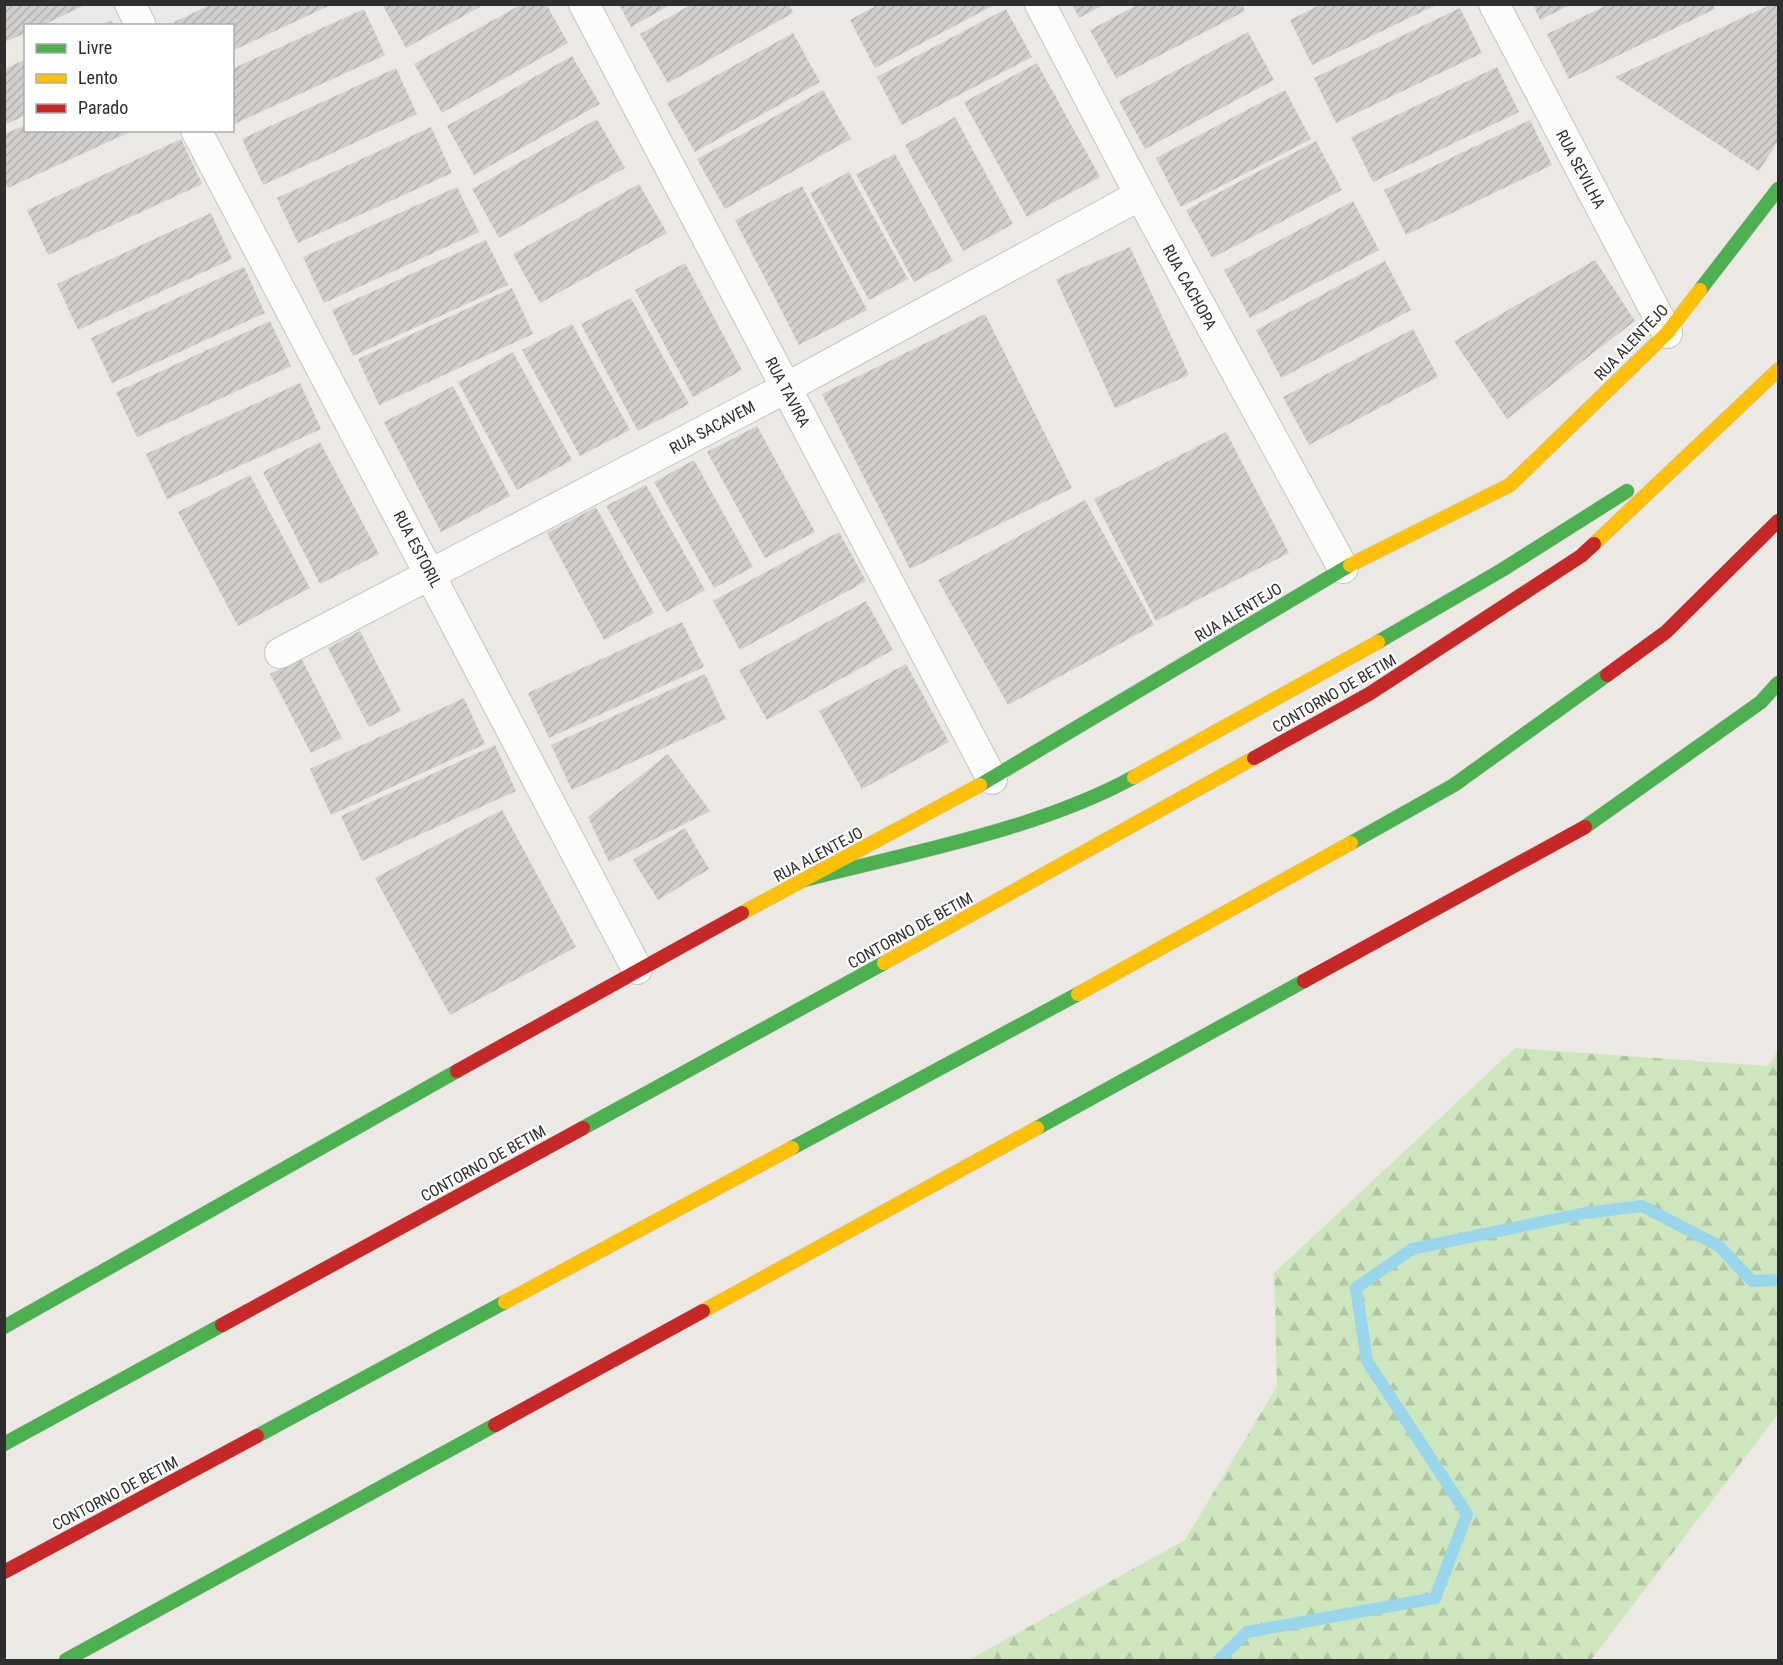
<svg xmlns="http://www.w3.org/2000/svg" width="1783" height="1665" viewBox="0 0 1783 1665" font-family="'Roboto Condensed',sans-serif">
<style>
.forest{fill:url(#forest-firs)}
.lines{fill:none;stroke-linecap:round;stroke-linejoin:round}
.stream{stroke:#99d6ec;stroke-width:12}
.building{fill:url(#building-hatch)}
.street-casing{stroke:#c5c4c5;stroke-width:32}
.fast-casing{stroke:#c5c4c5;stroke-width:15}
.slow-casing{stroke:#c5c4c5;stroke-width:15}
.jam-casing{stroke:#c5c4c5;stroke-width:15}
.street{stroke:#fcfcfb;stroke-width:30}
.fast{stroke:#4caf50;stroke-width:14}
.slow{stroke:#ffc107;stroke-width:14}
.jam{stroke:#c62828;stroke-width:14}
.labels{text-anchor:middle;stroke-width:4.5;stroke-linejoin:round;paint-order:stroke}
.street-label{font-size:16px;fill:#2e2e2e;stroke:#fff}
</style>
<defs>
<pattern id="forest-firs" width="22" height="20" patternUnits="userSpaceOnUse" patternTransform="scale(1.5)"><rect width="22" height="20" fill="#cee6be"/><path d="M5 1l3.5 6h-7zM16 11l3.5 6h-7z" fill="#b1c6a4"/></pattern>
<pattern id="building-hatch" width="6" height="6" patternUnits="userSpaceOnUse" patternTransform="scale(1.5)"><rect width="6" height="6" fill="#d1cecb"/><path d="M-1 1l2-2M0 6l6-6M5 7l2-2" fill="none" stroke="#b4b1af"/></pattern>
</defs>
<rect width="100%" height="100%" fill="#ece8e4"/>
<path class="forest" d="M1515,1048L1768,1066L1778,1050V1414L1591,1660H969L1185,1540L1277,1386L1274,1273Z"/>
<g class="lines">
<path class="stream" d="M1219,1660L1247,1632L1435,1598L1467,1514L1367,1361L1356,1288L1412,1249L1585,1213L1642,1206L1719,1246L1752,1281L1778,1280"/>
</g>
<g class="building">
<path d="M4,4H87L41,26H26V33L4,42Z"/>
<path d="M212,4H333L232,51V26H175L174,22Z"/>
<path d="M382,4H485L406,48Z"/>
<path d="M522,4H546L568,43L442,113L414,64Z"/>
<path d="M619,4H672L631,27Z"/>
<path d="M692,4H789L793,13L668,83L640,34Z"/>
<path d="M879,4H996L875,68L850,20Z"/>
<path d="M1072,4H1105L1079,18Z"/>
<path d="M1139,4H1242L1245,11L1116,78L1090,30Z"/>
<path d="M1322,4H1438L1312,65L1290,20Z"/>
<path d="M1533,4H1572L1540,20Z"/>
<path d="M1609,4H1713L1715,9L1569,79L1547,34Z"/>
<path d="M1772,4H1778V141L1759,171L1615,77Z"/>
<path d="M1460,8L1482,53L1336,123L1314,78Z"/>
<path d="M364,9L385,55L232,125V69Z"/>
<path d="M1006,9L1032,57L902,125L877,77Z"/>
<path d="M111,20L114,26H100Z"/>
<path d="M1248,32L1274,80L1145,149L1119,101Z"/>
<path d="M793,33L820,82L695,152L667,103Z"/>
<path d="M572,56L600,104L474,175L447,126Z"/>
<path d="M26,59V115L4,125V69Z"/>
<path d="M1037,63L1100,177L1027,217L964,102Z"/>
<path d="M1497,67L1519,112L1373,182L1351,137Z"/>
<path d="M396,68L417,114L263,185L242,139Z"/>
<path d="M823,90L851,139L725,209L697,159Z"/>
<path d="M1285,90L1311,139L1181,207L1156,158Z"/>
<path d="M955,117L1013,224L963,251L905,145Z"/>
<path d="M597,119L625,168L499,238L472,189Z"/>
<path d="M1530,120L1552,165L1406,235L1384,190Z"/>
<path d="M26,125V130H134L8,188L4,182V134Z"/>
<path d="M431,127L452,173L298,243L277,198Z"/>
<path d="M181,139L202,184L48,255L27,210Z"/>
<path d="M1316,141L1342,190L1212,258L1186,210Z"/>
<path d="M895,154L953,261L914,282L856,174Z"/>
<path d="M849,172L908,279L869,300L810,193Z"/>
<path d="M639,184L667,233L540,303L513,254Z"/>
<path d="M802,186L867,310L799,345L735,220Z"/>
<path d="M457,187L479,232L324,303L303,257Z"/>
<path d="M1353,201L1379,250L1250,318L1224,270Z"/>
<path d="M211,213L232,259L78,330L57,284Z"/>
<path d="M486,240L508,285L353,356L332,310Z"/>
<path d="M1130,247L1189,375L1115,408L1056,279Z"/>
<path d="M1595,260L1635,321L1507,419L1454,341Z"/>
<path d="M1385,261L1411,310L1281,378L1256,330Z"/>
<path d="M685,263L742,370L693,397L635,290Z"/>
<path d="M244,267L265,313L112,383L91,338Z"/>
<path d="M512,288L533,334L379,405L358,359Z"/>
<path d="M631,298L689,404L638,431L581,324Z"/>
<path d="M985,314L1072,488L910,569L822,394Z"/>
<path d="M270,321L291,366L137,437L116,392Z"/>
<path d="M572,324L630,430L580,456L522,350Z"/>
<path d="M1413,329L1438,377L1309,445L1283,397Z"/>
<path d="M513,352L572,460L517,490L458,382Z"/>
<path d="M300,383L321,429L167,499L146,454Z"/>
<path d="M453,386L510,496L441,532L384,422Z"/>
<path d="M757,426L815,532L765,558L707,452Z"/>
<path d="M1226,432L1289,553L1156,621L1094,499Z"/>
<path d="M320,442L379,554L320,584L263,472Z"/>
<path d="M694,460L753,567L714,588L654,482Z"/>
<path d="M250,475L310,588L238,626L178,512Z"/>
<path d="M646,485L705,590L666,612L606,506Z"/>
<path d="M1085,500L1154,625L1008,705L938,580Z"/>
<path d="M596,507L654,613L604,640L547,533Z"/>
<path d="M839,532L866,581L740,650L713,601Z"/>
<path d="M866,601L893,650L767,720L739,670Z"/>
<path d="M682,622L704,667L549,738L528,693Z"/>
<path d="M360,631L401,711L369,727L328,648Z"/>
<path d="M301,658L342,738L311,753L270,674Z"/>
<path d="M906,664L949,742L862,789L819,711Z"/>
<path d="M705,674L726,719L572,790L551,745Z"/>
<path d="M464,698L485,744L331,815L310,769Z"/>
<path d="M495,745L516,791L362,861L341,816Z"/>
<path d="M668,754L710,811L609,862L588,817Z"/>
<path d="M502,810L576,947L450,1015L375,878Z"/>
<path d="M685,828L709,869L658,900L633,860Z"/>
</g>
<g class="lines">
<g class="street-casing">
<g id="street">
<path d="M130,4L141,26"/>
<path d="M584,4L992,779"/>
<path d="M1040,4L1140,195L1343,568"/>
<path d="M1494,4L1667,333"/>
<path d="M196,130L637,969"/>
<path d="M280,653L786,388L1140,195"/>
</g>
</g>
<g class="fast-casing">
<g id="fast">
<path d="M1700,290L1778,189"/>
<path d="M1378,642L1502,570L1627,491"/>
<path d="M980,785L1350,565"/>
<path d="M1585,827L1761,702L1778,683"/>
<path d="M1351,843L1454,785L1607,675"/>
<path d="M804,880C912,852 1037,830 1134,777"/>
<path d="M583,1128L884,963"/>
<path d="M1037,1128L1304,981"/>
<path d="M792,1148L1078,994"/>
<path d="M4,1327L457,1071"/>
<path d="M257,1436L505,1302"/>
<path d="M4,1444L222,1325"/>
<path d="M66,1660L495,1425"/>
</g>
</g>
<g class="slow-casing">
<g id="slow">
<path d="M1594,544L1778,370"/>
<path d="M1350,565L1510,485L1667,333L1700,290"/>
<path d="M1134,777L1378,642"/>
<path d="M742,913L980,785"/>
<path d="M884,963L1254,758"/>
<path d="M1078,994L1351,843"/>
<path d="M505,1302L792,1148"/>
<path d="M703,1311L1037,1128"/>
</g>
</g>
<g class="jam-casing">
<g id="jam">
<path d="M1607,675L1666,632L1778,521"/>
<path d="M1254,758L1369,694L1581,556L1594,544"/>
<path d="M1304,981L1585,827"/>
<path d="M457,1071L742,913"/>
<path d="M222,1325L583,1128"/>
<path d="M495,1425L703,1311"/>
<path d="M4,1572L257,1436"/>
</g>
</g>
<use href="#street" class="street"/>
<use href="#fast" class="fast"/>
<use href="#slow" class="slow"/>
<use href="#jam" class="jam"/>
</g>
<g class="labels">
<g class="street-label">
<text transform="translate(1581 169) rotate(62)" y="6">RUA SEVILHA</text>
<text transform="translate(1190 287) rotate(61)" y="6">RUA CACHOPA</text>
<text transform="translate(1631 342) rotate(-46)" y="6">RUA ALENTEJO</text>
<text transform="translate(788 392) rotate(62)" y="6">RUA TAVIRA</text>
<text transform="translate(712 427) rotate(-28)" y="6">RUA SACAVEM</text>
<text transform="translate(418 549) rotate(62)" y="6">RUA ESTORIL</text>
<text transform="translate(1238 612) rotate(-31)" y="6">RUA ALENTEJO</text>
<text transform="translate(1334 693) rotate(-30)" y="6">CONTORNO DE BETIM</text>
<text transform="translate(818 854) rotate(-28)" y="6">RUA ALENTEJO</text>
<text transform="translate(910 930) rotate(-29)" y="6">CONTORNO DE BETIM</text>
<text transform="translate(483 1163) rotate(-29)" y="6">CONTORNO DE BETIM</text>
<text transform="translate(115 1493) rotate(-28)" y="6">CONTORNO DE BETIM</text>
</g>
</g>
<rect width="1783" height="1665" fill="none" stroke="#2e2e2e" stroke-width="12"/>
<rect x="24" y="24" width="210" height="108" fill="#ffffff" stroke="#ababab" stroke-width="1.5"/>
<rect x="36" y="44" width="30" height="9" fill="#4caf50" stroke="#ababab" stroke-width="1.5"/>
<text x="78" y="54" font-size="18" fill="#2e2e2e">Livre</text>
<rect x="36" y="74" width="30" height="9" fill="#ffc107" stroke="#ababab" stroke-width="1.5"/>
<text x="78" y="84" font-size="18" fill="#2e2e2e">Lento</text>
<rect x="36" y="104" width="30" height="9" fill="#c62828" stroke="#ababab" stroke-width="1.5"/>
<text x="78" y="114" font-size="18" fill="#2e2e2e">Parado</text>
</svg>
